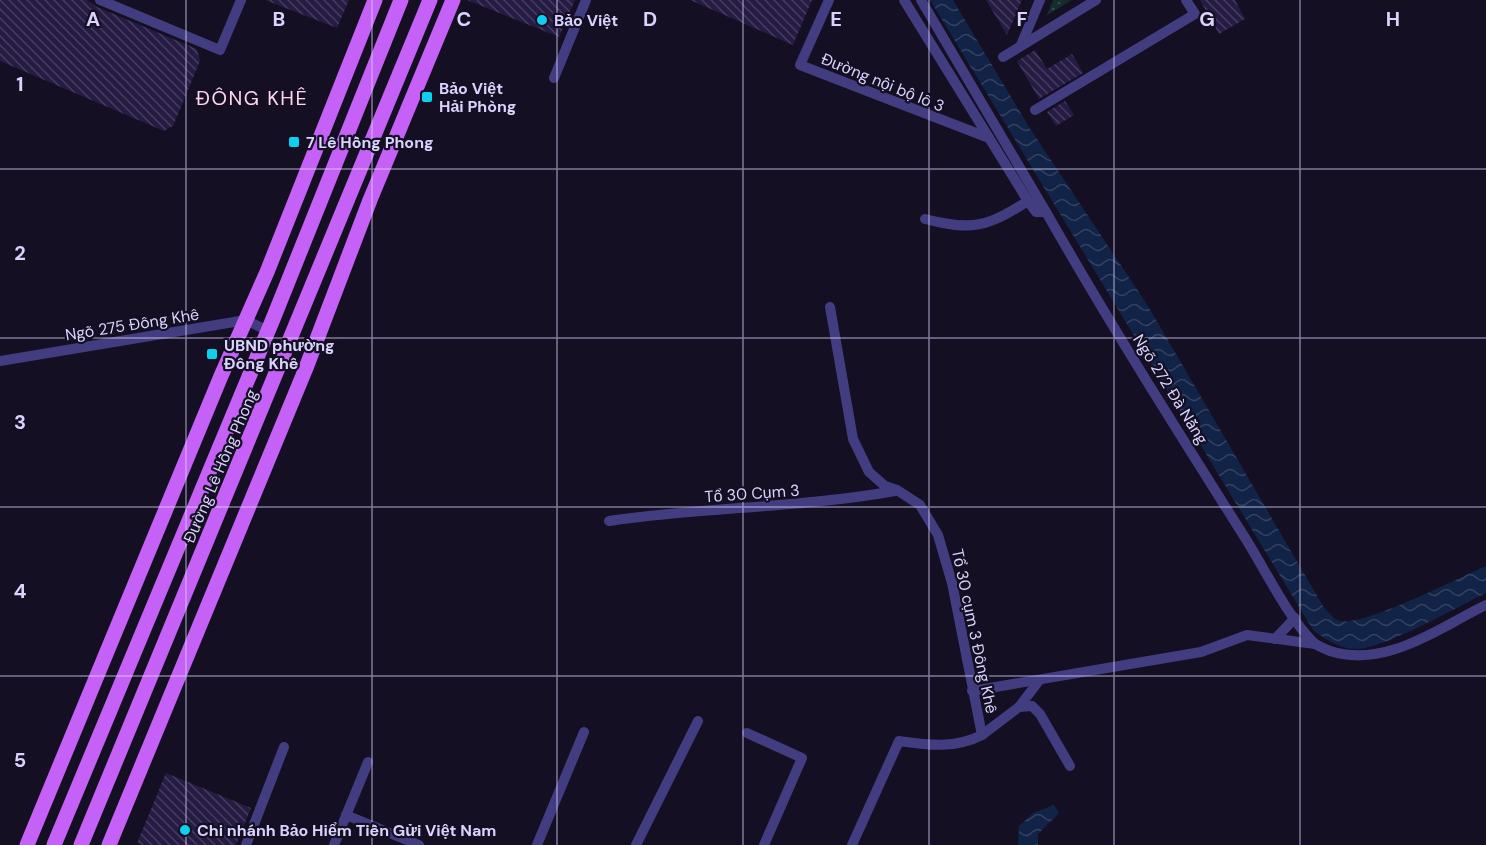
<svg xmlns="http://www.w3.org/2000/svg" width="1486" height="845" viewBox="0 0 1486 845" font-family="'DM Sans',sans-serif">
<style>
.park{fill:url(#park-dots)}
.water{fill:url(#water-waves)}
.building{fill:url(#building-back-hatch)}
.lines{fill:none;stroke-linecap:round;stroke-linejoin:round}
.street{stroke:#423d80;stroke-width:10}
.primary{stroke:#c561f7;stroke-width:15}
.grid{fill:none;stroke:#dad4fd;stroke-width:1.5;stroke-opacity:0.55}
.poi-dot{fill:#0dd0f0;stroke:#140f23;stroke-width:2}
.labels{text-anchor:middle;stroke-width:4.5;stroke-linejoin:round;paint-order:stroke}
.poi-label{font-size:16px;font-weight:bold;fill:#dad4fd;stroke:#140f23;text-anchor:start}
.street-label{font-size:16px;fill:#dad4fd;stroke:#140f23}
.quarter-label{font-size:20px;letter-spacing:1.5px;fill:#fdd6ed;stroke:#140f23}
.grid-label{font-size:20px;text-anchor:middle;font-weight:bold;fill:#dad4fd;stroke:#140f23;stroke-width:4.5;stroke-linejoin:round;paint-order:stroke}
</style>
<defs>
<pattern id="park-dots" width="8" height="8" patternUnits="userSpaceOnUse" patternTransform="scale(1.5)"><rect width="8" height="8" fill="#132d2d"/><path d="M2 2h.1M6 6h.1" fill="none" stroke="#354b4c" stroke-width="1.8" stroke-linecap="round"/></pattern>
<pattern id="water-waves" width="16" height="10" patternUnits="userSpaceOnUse" patternTransform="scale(1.5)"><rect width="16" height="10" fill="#112346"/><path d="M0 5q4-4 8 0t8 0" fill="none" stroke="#334262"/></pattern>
<pattern id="building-back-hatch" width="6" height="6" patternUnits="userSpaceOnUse" patternTransform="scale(1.5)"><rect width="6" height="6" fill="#261c43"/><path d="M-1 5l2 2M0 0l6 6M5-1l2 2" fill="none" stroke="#453c5f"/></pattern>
</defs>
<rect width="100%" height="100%" fill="#140f23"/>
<path class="park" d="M1053,0H1072L1047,15Z"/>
<g class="water">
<path d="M930,0H953L1029,127L1148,306L1323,606C1328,612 1333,619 1340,621C1363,627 1460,577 1486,566V593C1457,607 1387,647 1359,649C1342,650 1326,640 1313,630Z"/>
<path d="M1054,805L1059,813L1038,834V845H1018L1019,826L1033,813Z"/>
</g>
<g class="building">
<path d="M0,0H87L97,7L197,49L200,61L173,126L164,131L0,61Z"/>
<path d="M265,0H349L337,28Z"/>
<path d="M467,0H575L559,37Z"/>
<path d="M690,0H812L793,45Z"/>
<path d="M986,0H1022L1007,35Z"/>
<path d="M1200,0H1235L1245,19L1219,34Z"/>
<path d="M1035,50L1047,69L1072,54L1083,73L1039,99L1017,61Z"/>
<path d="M1065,101L1074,115L1056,126L1047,112Z"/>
<path d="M166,773L251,808L236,845H142L137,843Z"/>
</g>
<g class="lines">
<g class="street">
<path d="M100,0L220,50L241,0"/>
<path d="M829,0L800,65L989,138"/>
<path d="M904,0L1028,201L1036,212H1046C1108,321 1175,427 1242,533C1263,565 1287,617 1314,643C1318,646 1325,649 1330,651C1386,669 1438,628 1486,605"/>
<path d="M921,0L1046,212"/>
<path d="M1021,45L1040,0"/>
<path d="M1003,57L1096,0"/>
<path d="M554,78L586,0"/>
<path d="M1035,110L1195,14L1186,0"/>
<path d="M925,219C972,231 987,227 1028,201"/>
<path d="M830,307L853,439L869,472L885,486L897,490L920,505L938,535L952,583L982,735C955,749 928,745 899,741L852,845"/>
<path d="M0,361L246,320L268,331"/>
<path d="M609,521C704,507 800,508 895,491"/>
<path d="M1275,639L1295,618"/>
<path d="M972,691L1201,652L1247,635L1315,644"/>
<path d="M1019,707L1038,682"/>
<path d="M747,733L802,758L764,845"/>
<path d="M982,735L1019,707L1032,706L1040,714L1070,766"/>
<path d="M346,815L419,845"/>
<path d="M246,845L284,747"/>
<path d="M334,845L368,762"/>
<path d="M537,845L584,732"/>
<path d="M636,845L698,721"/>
</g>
<g class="primary">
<path d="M27,845L221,376L267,272L375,0"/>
<path d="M54,845L273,319L401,0"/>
<path d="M81,845L430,0"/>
<path d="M109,845L306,368L370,200L453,0"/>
</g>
</g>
<path class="grid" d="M186,0V845M372,0V845M557,0V845M743,0V845M929,0V845M1114,0V845M1300,0V845M0,169H1486M0,338H1486M0,507H1486M0,676H1486"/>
<g class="poi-dot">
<circle cx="542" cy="20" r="6"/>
<rect x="421" y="91" width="12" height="12" rx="3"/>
<rect x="288" y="136" width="12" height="12" rx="3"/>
<rect x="206" y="348" width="12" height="12" rx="3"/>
<circle cx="185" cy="830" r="6"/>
</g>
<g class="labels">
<g class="poi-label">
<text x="554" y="26">Bảo Việt</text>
<text x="439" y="94">Bảo Việt<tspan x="439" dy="18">Hải Phòng</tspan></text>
<text x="306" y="148">7 Lê Hồng Phong</text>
<text x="224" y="351">UBND phường<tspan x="224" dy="18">Đông Khê</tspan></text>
<text x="197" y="836">Chi nhánh Bảo Hiểm Tiền Gửi Việt Nam</text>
</g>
<g class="street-label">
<text transform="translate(883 82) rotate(22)" y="6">Đường nội bộ lô 3</text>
<text transform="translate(132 324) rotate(-9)" y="6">Ngõ 275 Đông Khê</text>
<text transform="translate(1171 389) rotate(58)" y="6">Ngõ 272 Đà Nẵng</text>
<text transform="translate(220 466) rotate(-67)" y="6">Đường Lê Hồng Phong</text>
<text transform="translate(752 493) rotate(-4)" y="6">Tổ 30 Cụm 3</text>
<text transform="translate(975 631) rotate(78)" y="6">Tổ 30 cụm 3 Đông Khê</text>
</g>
<g class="quarter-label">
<text x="252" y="105">ĐÔNG KHÊ</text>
</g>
</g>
<g class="grid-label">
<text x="93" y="26">A</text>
<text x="279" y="26">B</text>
<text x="464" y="26">C</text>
<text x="650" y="26">D</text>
<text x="836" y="26">E</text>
<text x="1022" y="26">F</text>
<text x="1207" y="26">G</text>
<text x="1393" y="26">H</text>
<text x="20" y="91">1</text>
<text x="20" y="260">2</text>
<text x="20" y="429">3</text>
<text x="20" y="598">4</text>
<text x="20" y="767">5</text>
</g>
</svg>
